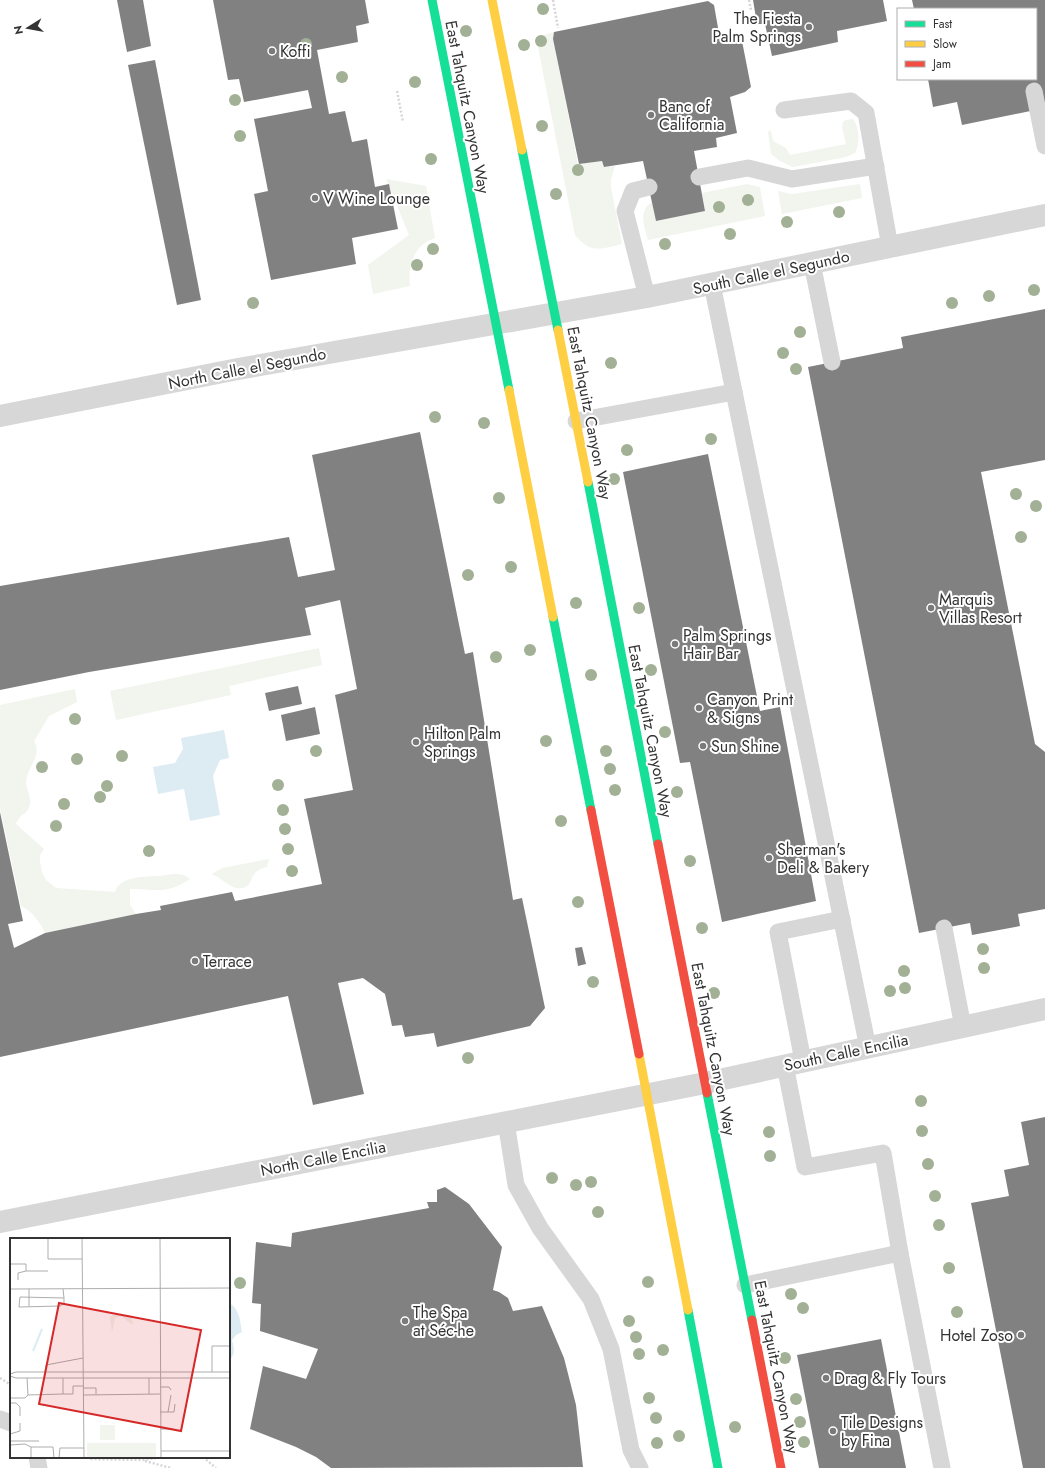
<svg xmlns="http://www.w3.org/2000/svg" width="1045" height="1468" viewBox="0 0 1045 1468" font-family="Jost,sans-serif">
<style>
.green{fill:#f1f5ed}
.water{fill:#ddebf3}
.building{fill:#818181}
.lines{fill:none;stroke-linecap:round;stroke-linejoin:round}
.path{stroke:#d6d6d6;stroke-width:2.5;stroke-dasharray:2 2;stroke-linecap:butt}
.lane{stroke:#d7d7d7;stroke-width:17}
.street{stroke:#d7d7d7;stroke-width:22}
.fast{stroke:#16e098;stroke-width:9}
.slow{stroke:#ffcf43;stroke-width:9}
.jam{stroke:#f24e42;stroke-width:9}
.tree{fill:#a2b095}
.poi-dot{fill:#7a7a7a;stroke:#fff;stroke-width:1.5}
.labels{text-anchor:middle;stroke-width:4;stroke-linejoin:round;paint-order:stroke}
.poi-label{font-size:16px;fill:#333;stroke:#fff;text-anchor:start}
.street-label{font-size:16px;fill:#333;stroke:#fff}
.inset-river{fill:none;stroke:#ddebf3;stroke-width:2}
.inset-road{fill:none;stroke:#adadad;stroke-width:1}
.view{fill:#d62828;fill-opacity:0.15;stroke:#d62828;stroke-width:2}
.inset-edge{fill:none;stroke:#333;stroke-width:2}
</style>
<rect width="100%" height="100%" fill="#fff"/>
<g class="green">
<path d="M554,32L553,39L578,164L602,161L604,167L615,166L611,179V187L622,244C600,249 591,254 575,235L536,37Z"/>
<path d="M853,119C860,128 860,144 855,153L846,157L793,167L780,161L771,154L768,132L771,130L773,141L786,148L790,155L846,144L842,127L843,122L846,120Z"/>
<path d="M386,179L426,186L435,238C413,245 408,266 410,286L373,294L368,265L409,235Z"/>
<path d="M747,184L760,187L765,216L648,240C644,226 638,211 652,202L656,221L705,211L702,193Z"/>
<path d="M860,184L862,198L782,214L778,191L792,194Z"/>
<path d="M319,648L322,665L229,686L231,695L116,720L110,691Z"/>
<path d="M75,689L77,702L49,716L34,741C43,755 27,767 26,782C26,790 33,799 29,807C28,812 24,813 21,816C19,818 17,821 16,824L44,849L40,855V861L42,873L46,880L56,888L115,892C120,876 143,877 157,876C168,876 180,870 190,879C166,895 156,889 130,889V905L136,914L45,933C40,922 32,911 21,906L0,808V705Z"/>
<path d="M269,859L267,867C247,871 255,885 243,888C232,891 222,878 212,874L222,868Z"/>
</g>
<g class="water">
<path d="M224,730L229,758L220,760L213,776L220,815L190,821L184,789L158,794L153,767L175,763L183,749L181,738Z"/>
<path d="M229,1303C240,1309 240,1321 242,1332L236,1335L232,1340C234,1347 236,1355 229,1360Z"/>
</g>
<g class="building">
<path d="M117,0H143L151,46L127,52Z"/>
<path d="M213,0H365L369,23L356,26L358,42L317,50L329,114L345,111L352,142L367,139L375,187L389,184L398,229L352,238L356,264L271,280L254,194L268,191L254,119L312,108L308,90L244,102L239,79L228,80Z"/>
<path d="M753,0H883L887,21L837,31L838,42L772,56L765,24H757Z"/>
<path d="M912,0H1045V108L962,125L957,102L933,107L928,79H1036V9H914Z"/>
<path d="M708,1L714,5L720,39L737,38L742,41L751,87L745,92L730,97L737,133L716,138L717,147L694,151L705,211L656,221L643,161L604,167L602,161L579,164L553,39L554,32Z"/>
<path d="M155,60L201,300L177,305L128,65Z"/>
<path d="M1045,309V460L981,472L1035,744L1045,752V909L1018,914L1020,926L972,935L970,923L919,933L808,367L903,348L901,337Z"/>
<path d="M420,432L465,654L473,652L513,900L522,898L545,1008L530,1026L437,1047L434,1033L405,1037L402,1025L392,1026L385,994L363,978L338,983L364,1094L313,1105L288,996L0,1057V812L23,921L8,924L14,948L45,933L136,914L161,910L160,906L232,892L235,901L322,884L304,799L353,790L335,695L357,689L340,600L305,608L311,635L89,672L0,690V586L289,537L298,577L335,570L312,455Z"/>
<path d="M708,454L760,711L780,707L816,901L722,922L690,762L680,763L623,472Z"/>
<path d="M298,686L302,704L269,711L265,693Z"/>
<path d="M315,707L320,734L286,741L281,715Z"/>
<path d="M582,947L586,964L578,966L575,948Z"/>
<path d="M1045,1117V1468H1023L971,1203L1009,1196L1004,1170L1029,1165L1021,1122Z"/>
<path d="M445,1187L469,1204L502,1247L493,1290L499,1292L508,1298L513,1311L542,1306L564,1358L576,1405L583,1467L331,1468L316,1457L296,1447L250,1429L263,1366L306,1379L318,1349L260,1331L261,1304L252,1303L256,1242L291,1247L292,1233L429,1208L427,1202H437V1190Z"/>
<path d="M881,1339L906,1468H819L797,1355Z"/>
</g>
<g class="lines">
<g class="path">
<path d="M553,0L558,28"/>
<path d="M749,0L751,10"/>
<path d="M397,91L403,122"/>
<path d="M0,1378L11,1385"/>
<path d="M87,1457L91,1459L143,1460L162,1457"/>
<path d="M203,1457L216,1468"/>
<path d="M145,1461L171,1468"/>
</g>
<g class="lane">
<path d="M1034,91L1045,146"/>
<path d="M784,110L851,101L866,113L890,247"/>
<path d="M699,177L748,168L792,179L876,166"/>
<path d="M812,263L832,362"/>
<path d="M712,284L868,1048"/>
<path d="M647,297L625,211L633,191L649,187"/>
<path d="M576,421L734,392"/>
<path d="M944,928L963,1027"/>
<path d="M803,1061L778,932L842,919"/>
<path d="M785,1065L805,1167L883,1153L900,1253"/>
<path d="M506,1122L516,1185L540,1228L591,1299L611,1349L631,1450L640,1468"/>
<path d="M745,1285L900,1253L942,1468"/>
<path d="M0,1419L11,1423"/>
<path d="M37,1457L39,1468"/>
</g>
<g class="street">
<path d="M0,416L238,369L647,297L1045,215"/>
<path d="M0,1222L705,1083L1045,1009"/>
</g>
<g class="fast">
<path d="M432,0L509,390"/>
<path d="M522,150L558,330"/>
<path d="M588,482L658,844"/>
<path d="M553,617L591,810"/>
<path d="M707,1093L752,1320"/>
<path d="M688,1310L718,1468"/>
</g>
<g class="slow">
<path d="M492,0L522,150"/>
<path d="M558,330L588,482"/>
<path d="M509,390L553,617"/>
<path d="M639,1054L688,1310"/>
</g>
<g class="jam">
<path d="M591,810L639,1054"/>
<path d="M658,844L707,1093"/>
<path d="M752,1320L781,1468"/>
</g>
</g>
<g class="tree">
<circle cx="543" cy="9" r="6"/>
<circle cx="466" cy="31" r="6"/>
<circle cx="541" cy="41" r="6"/>
<circle cx="306" cy="44" r="6"/>
<circle cx="524" cy="45" r="6"/>
<circle cx="342" cy="77" r="6"/>
<circle cx="415" cy="82" r="6"/>
<circle cx="235" cy="100" r="6"/>
<circle cx="542" cy="126" r="6"/>
<circle cx="240" cy="136" r="6"/>
<circle cx="431" cy="159" r="6"/>
<circle cx="578" cy="170" r="6"/>
<circle cx="556" cy="194" r="6"/>
<circle cx="748" cy="200" r="6"/>
<circle cx="719" cy="207" r="6"/>
<circle cx="839" cy="212" r="6"/>
<circle cx="787" cy="222" r="6"/>
<circle cx="730" cy="234" r="6"/>
<circle cx="665" cy="244" r="6"/>
<circle cx="433" cy="249" r="6"/>
<circle cx="417" cy="265" r="6"/>
<circle cx="1034" cy="290" r="6"/>
<circle cx="989" cy="296" r="6"/>
<circle cx="253" cy="303" r="6"/>
<circle cx="952" cy="303" r="6"/>
<circle cx="800" cy="332" r="6"/>
<circle cx="783" cy="353" r="6"/>
<circle cx="611" cy="363" r="6"/>
<circle cx="796" cy="369" r="6"/>
<circle cx="435" cy="417" r="6"/>
<circle cx="484" cy="423" r="6"/>
<circle cx="711" cy="439" r="6"/>
<circle cx="627" cy="450" r="6"/>
<circle cx="614" cy="479" r="6"/>
<circle cx="1016" cy="494" r="6"/>
<circle cx="499" cy="498" r="6"/>
<circle cx="1036" cy="506" r="6"/>
<circle cx="1021" cy="537" r="6"/>
<circle cx="511" cy="567" r="6"/>
<circle cx="468" cy="575" r="6"/>
<circle cx="576" cy="603" r="6"/>
<circle cx="639" cy="608" r="6"/>
<circle cx="530" cy="650" r="6"/>
<circle cx="496" cy="657" r="6"/>
<circle cx="651" cy="670" r="6"/>
<circle cx="591" cy="675" r="6"/>
<circle cx="75" cy="719" r="6"/>
<circle cx="665" cy="732" r="6"/>
<circle cx="546" cy="741" r="6"/>
<circle cx="316" cy="751" r="6"/>
<circle cx="606" cy="751" r="6"/>
<circle cx="122" cy="756" r="6"/>
<circle cx="77" cy="759" r="6"/>
<circle cx="42" cy="767" r="6"/>
<circle cx="610" cy="769" r="6"/>
<circle cx="278" cy="785" r="6"/>
<circle cx="107" cy="786" r="6"/>
<circle cx="615" cy="790" r="6"/>
<circle cx="677" cy="792" r="6"/>
<circle cx="100" cy="797" r="6"/>
<circle cx="64" cy="804" r="6"/>
<circle cx="283" cy="810" r="6"/>
<circle cx="561" cy="821" r="6"/>
<circle cx="56" cy="826" r="6"/>
<circle cx="285" cy="829" r="6"/>
<circle cx="288" cy="849" r="6"/>
<circle cx="149" cy="851" r="6"/>
<circle cx="690" cy="861" r="6"/>
<circle cx="292" cy="871" r="6"/>
<circle cx="578" cy="902" r="6"/>
<circle cx="702" cy="928" r="6"/>
<circle cx="983" cy="949" r="6"/>
<circle cx="984" cy="968" r="6"/>
<circle cx="904" cy="971" r="6"/>
<circle cx="593" cy="982" r="6"/>
<circle cx="905" cy="988" r="6"/>
<circle cx="890" cy="991" r="6"/>
<circle cx="714" cy="993" r="6"/>
<circle cx="468" cy="1058" r="6"/>
<circle cx="921" cy="1101" r="6"/>
<circle cx="922" cy="1131" r="6"/>
<circle cx="769" cy="1132" r="6"/>
<circle cx="770" cy="1156" r="6"/>
<circle cx="928" cy="1164" r="6"/>
<circle cx="552" cy="1178" r="6"/>
<circle cx="591" cy="1182" r="6"/>
<circle cx="576" cy="1185" r="6"/>
<circle cx="935" cy="1196" r="6"/>
<circle cx="598" cy="1212" r="6"/>
<circle cx="939" cy="1225" r="6"/>
<circle cx="949" cy="1268" r="6"/>
<circle cx="648" cy="1282" r="6"/>
<circle cx="240" cy="1283" r="6"/>
<circle cx="791" cy="1294" r="6"/>
<circle cx="803" cy="1308" r="6"/>
<circle cx="957" cy="1312" r="6"/>
<circle cx="629" cy="1321" r="6"/>
<circle cx="636" cy="1337" r="6"/>
<circle cx="663" cy="1350" r="6"/>
<circle cx="639" cy="1354" r="6"/>
<circle cx="785" cy="1358" r="6"/>
<circle cx="649" cy="1398" r="6"/>
<circle cx="796" cy="1399" r="6"/>
<circle cx="656" cy="1418" r="6"/>
<circle cx="800" cy="1422" r="6"/>
<circle cx="735" cy="1427" r="6"/>
<circle cx="679" cy="1436" r="6"/>
<circle cx="804" cy="1442" r="6"/>
<circle cx="657" cy="1443" r="6"/>
</g>
<g class="poi-dot">
<circle cx="809" cy="27" r="4"/>
<circle cx="272" cy="51" r="4"/>
<circle cx="651" cy="115" r="4"/>
<circle cx="315" cy="198" r="4"/>
<circle cx="931" cy="608" r="4"/>
<circle cx="675" cy="644" r="4"/>
<circle cx="699" cy="708" r="4"/>
<circle cx="416" cy="742" r="4"/>
<circle cx="703" cy="746" r="4"/>
<circle cx="769" cy="858" r="4"/>
<circle cx="195" cy="961" r="4"/>
<circle cx="405" cy="1321" r="4"/>
<circle cx="1021" cy="1335" r="4"/>
<circle cx="826" cy="1378" r="4"/>
<circle cx="833" cy="1431" r="4"/>
</g>
<g class="labels">
<g class="poi-label">
<text x="801" y="24" text-anchor="end">The Fiesta<tspan x="801" dy="18">Palm Springs</tspan></text>
<text x="280" y="57">Koffi</text>
<text x="659" y="112">Banc of<tspan x="659" dy="18">California</tspan></text>
<text x="323" y="204">V Wine Lounge</text>
<text x="939" y="605">Marquis<tspan x="939" dy="18">Villas Resort</tspan></text>
<text x="683" y="641">Palm Springs<tspan x="683" dy="18">Hair Bar</tspan></text>
<text x="707" y="705">Canyon Print<tspan x="707" dy="18">&amp; Signs</tspan></text>
<text x="424" y="739">Hilton Palm<tspan x="424" dy="18">Springs</tspan></text>
<text x="711" y="752">Sun Shine</text>
<text x="777" y="855">Sherman's<tspan x="777" dy="18">Deli &amp; Bakery</tspan></text>
<text x="203" y="967">Terrace</text>
<text x="413" y="1318">The Spa<tspan x="413" dy="18">at Séc-he</tspan></text>
<text x="1013" y="1341" text-anchor="end">Hotel Zoso</text>
<text x="834" y="1384">Drag &amp; Fly Tours</text>
<text x="841" y="1428">Tile Designs<tspan x="841" dy="18">by Fina</tspan></text>
</g>
<g class="street-label">
<text transform="translate(468 107) rotate(79)" y="6">East Tahquitz Canyon Way</text>
<text transform="translate(771 272) rotate(-12)" y="6">South Calle el Segundo</text>
<text transform="translate(247 368) rotate(-11)" y="6">North Calle el Segundo</text>
<text transform="translate(590 413) rotate(79)" y="6">East Tahquitz Canyon Way</text>
<text transform="translate(651 731) rotate(79)" y="6">East Tahquitz Canyon Way</text>
<text transform="translate(714 1049) rotate(79)" y="6">East Tahquitz Canyon Way</text>
<text transform="translate(846 1052) rotate(-12)" y="6">South Calle Encilia</text>
<text transform="translate(323 1158) rotate(-11)" y="6">North Calle Encilia</text>
<text transform="translate(777 1367) rotate(79)" y="6">East Tahquitz Canyon Way</text>
</g>
</g>
<g transform="translate(10 1238)">
<rect width="220" height="220" fill="#fff"/>
<path d="M103,77H121L123,87L111,78L105,80L102,94L100,79ZM90,187H105V202H90ZM77,205H146V220H77Z" fill="#f1f5ed"/>
<path class="inset-river" d="M23,113L32,91"/>
<path class="inset-road" d="M38,0V21H72M72,0L74,220M150,0L151,220M0,26H16V33H38M8,42V35L16,33M0,51L220,50M53,51L54,60L10,59L9,69L50,68L54,65V60M19,68V51M35,134L36,127L73,120M202,134V108H220M0,136L6,134H220M0,138L6,140H220M17,140L18,157L53,156V140M150,149H159L161,152M73,150H86V156M53,156H63V148H73M139,156V140M73,157L150,156M0,160H15L18,157M0,165H6L10,169V178M150,174H164L165,166M158,174L161,157M150,191H163M0,196L10,193V185M0,203H29M0,207L15,206L21,209M151,213H220M21,220V209H43L44,220M49,220L50,210H74"/>
<path class="view" d="M49,65L191,92L171,193L29,166Z"/>
<rect width="220" height="220" class="inset-edge"/>
</g>
<rect x="897" y="8" width="140" height="72" fill="#ffffff" stroke="#adadad"/>
<rect x="905" y="21" width="20" height="6" fill="#16e098" stroke="#adadad"/>
<text x="933" y="28" font-size="12" fill="#333333">Fast</text>
<rect x="905" y="41" width="20" height="6" fill="#ffcf43" stroke="#adadad"/>
<text x="933" y="48" font-size="12" fill="#333333">Slow</text>
<rect x="905" y="61" width="20" height="6" fill="#f24e42" stroke="#adadad"/>
<text x="933" y="68" font-size="12" fill="#333333">Jam</text>
<g transform="translate(28 28) rotate(259)" stroke="#ffffff" stroke-width="3" paint-order="stroke">
<path d="M0-3L7 15L0 10L-7 15Z" fill="#333333"/>
<text y="-6" font-size="11" font-weight="bold" text-anchor="middle" fill="#333333">N</text>
</g>
</svg>
